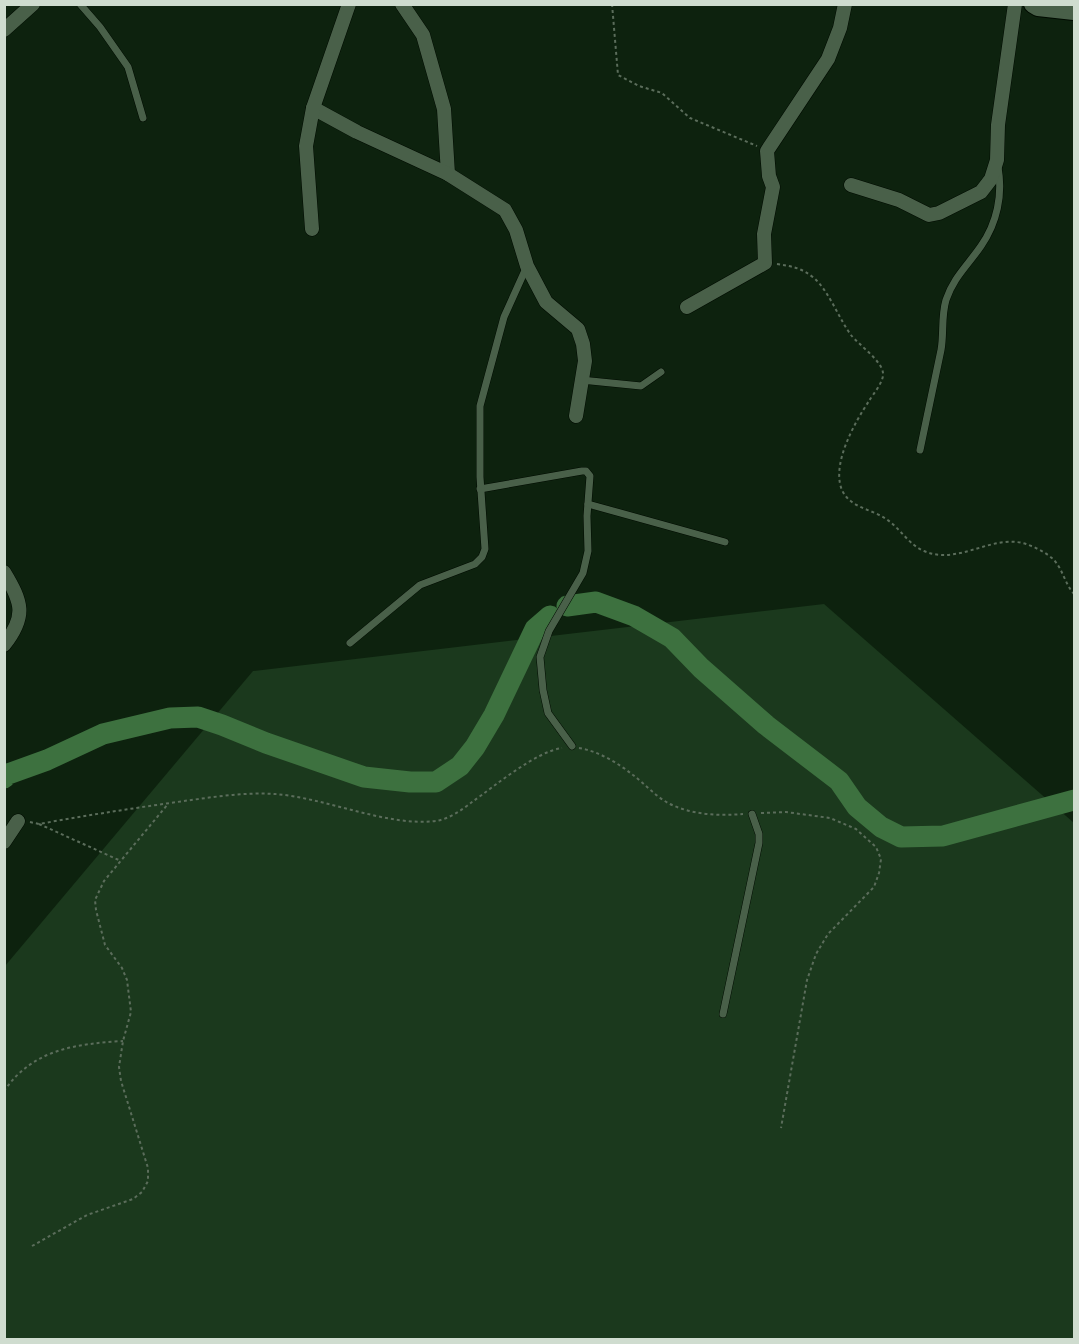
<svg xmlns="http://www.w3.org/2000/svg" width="1079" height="1344" viewBox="0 0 1079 1344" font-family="'Space Grotesk',sans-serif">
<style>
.green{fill:#1b391d}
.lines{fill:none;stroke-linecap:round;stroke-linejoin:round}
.river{stroke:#3d713f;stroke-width:21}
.lane-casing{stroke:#000b00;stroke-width:8}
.street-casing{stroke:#000b00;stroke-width:15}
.secondary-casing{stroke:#000b00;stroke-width:20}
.path{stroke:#5b6d5b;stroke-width:2;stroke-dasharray:3 3;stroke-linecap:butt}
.lane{stroke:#496049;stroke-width:7}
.street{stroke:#496049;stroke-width:14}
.secondary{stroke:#496049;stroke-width:18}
</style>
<rect width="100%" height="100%" fill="#0d220e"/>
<path class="green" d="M824,604L1074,823V1339L5,1340V966L253,671Z"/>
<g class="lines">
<g class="river">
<path d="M567,606L596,602L634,616L672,638L701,668L766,725L839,781L857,807L881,827L901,837L943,836L1074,800"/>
<path d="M4,778L8,774L47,760L103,734L170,718L198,717L222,725L266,743L364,777L410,782H436L460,766L475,747L494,715L535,629L550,616"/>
</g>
<g class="lane-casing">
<g id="lane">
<path d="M80,4L100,27L128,67L143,118"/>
<path d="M581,380L641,386L661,372"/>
<path d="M920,450C927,417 934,384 941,350C944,334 941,317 946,300C953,278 968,265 981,246C997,223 1003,195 998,167"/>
<path d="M480,489L582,471H586L590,476L587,516L588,551L583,573L549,631L540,657L543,690L548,713L572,746"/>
<path d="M588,504L725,542"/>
<path d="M350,643L420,585L475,564L482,557L485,549L480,477V406L504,317L527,266"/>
<path d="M723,1014L759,843V834L752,814"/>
</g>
</g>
<g class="street-casing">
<g id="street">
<path d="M402,4L423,35L444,109L448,174"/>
<path d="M4,30L33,4"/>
<path d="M313,108L357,132L448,174L505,210L516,230L527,266L546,302L578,329L583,344L585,361L576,416"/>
<path d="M851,185L899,200L929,215L939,213L981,192L991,179L997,160L998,125L1015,4"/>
<path d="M312,229L306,146L313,108L349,4"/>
<path d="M687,307L765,263L764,234L773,187L769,176L767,151L828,59L840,28L845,4"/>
<path d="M4,572C22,602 27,616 4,645"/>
<path d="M4,842L18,821"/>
</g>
</g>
<g class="secondary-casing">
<path id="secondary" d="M1033,4L1038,7L1074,11"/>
</g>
<g class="path">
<path d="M612,4L618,75L639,86L662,93L690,118L757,146"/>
<path d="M777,264C791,266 802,268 814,278C829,291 839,319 851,335C859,345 882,361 883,373C884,382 873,394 869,401C855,422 831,464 842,490C850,508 872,509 886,519C900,528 909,545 924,551C959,566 992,533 1026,544C1035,547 1047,553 1054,560C1063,570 1065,584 1074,594"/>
<path d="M579,748C598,751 618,763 633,775C645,784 656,797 670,804C693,815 718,816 743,814"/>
<path d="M761,813L786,812L830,818L856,829L876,847L881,859L879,873L874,887L828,934L816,954L807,980L781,1128"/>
<path d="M30,822L39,824C88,815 135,808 184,801C213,797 245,792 275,794C327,798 387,827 436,821C449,819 462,810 472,802C495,786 535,752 562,748"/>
<path d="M39,824L121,861"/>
<path d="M4,1091C33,1049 76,1044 123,1041"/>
<path d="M32,1246L87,1215L133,1199L142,1192L148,1181V1168L121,1081L119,1067L123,1041L131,1012L127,980L122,968L105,945L96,910L95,900L104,881L168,804"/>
</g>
<use href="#lane" class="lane"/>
<use href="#street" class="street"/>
<use href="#secondary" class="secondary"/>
</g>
<rect width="1079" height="1344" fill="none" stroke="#cfdccf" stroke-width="12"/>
</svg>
